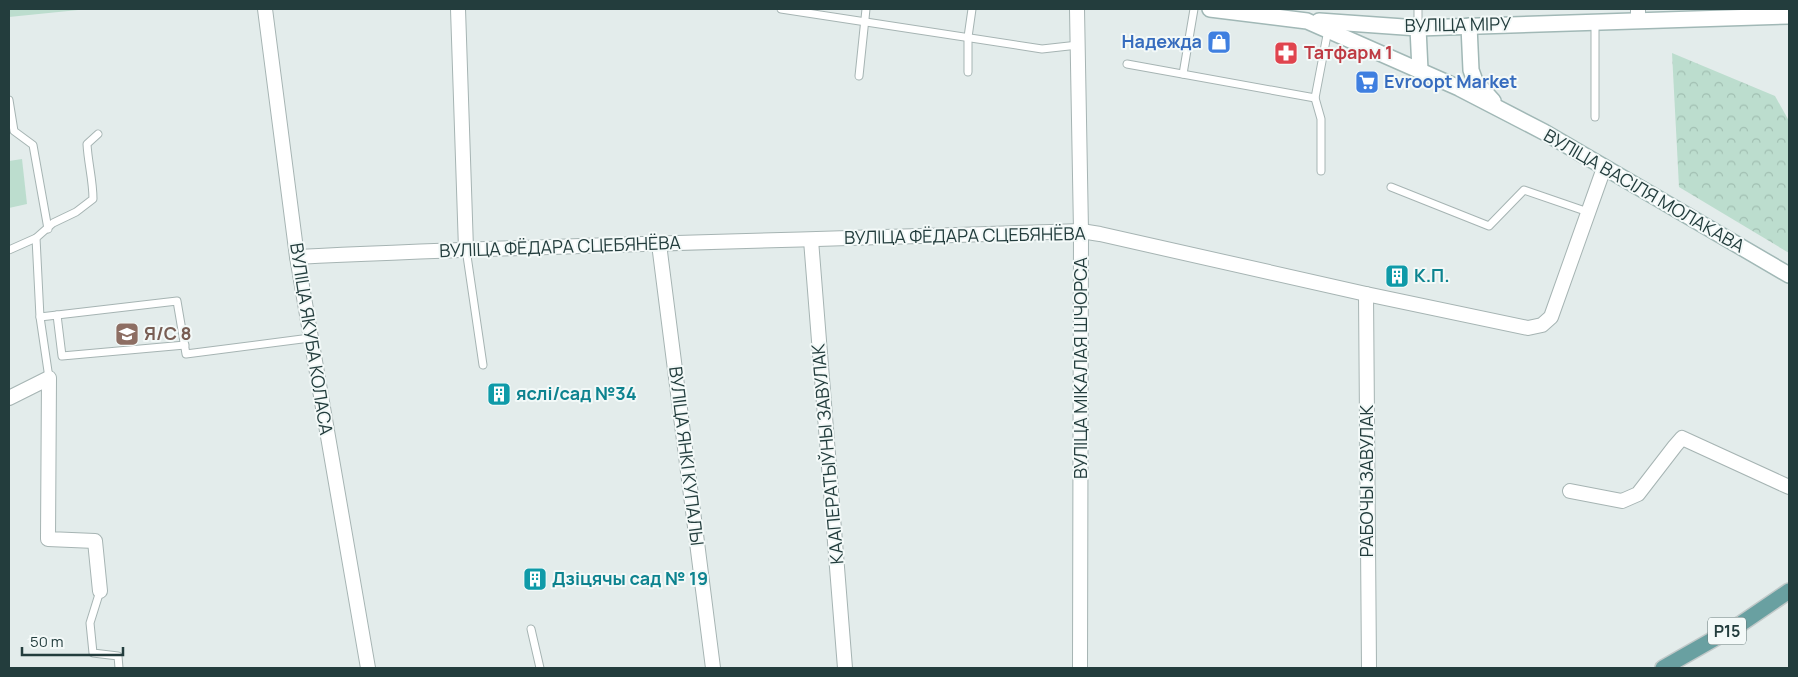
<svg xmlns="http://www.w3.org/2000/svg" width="1798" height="677" viewBox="0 0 1798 677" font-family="Manrope,sans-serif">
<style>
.park{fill:url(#park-crowns)}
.pitch{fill:#bcddce}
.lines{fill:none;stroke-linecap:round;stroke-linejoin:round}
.lane-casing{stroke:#a6b4b3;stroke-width:9}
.street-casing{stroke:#a6b4b3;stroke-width:16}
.secondary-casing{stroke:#a1b8b6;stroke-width:18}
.primary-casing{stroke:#c1c9c9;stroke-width:18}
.lane{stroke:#fff;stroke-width:7}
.street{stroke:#fff;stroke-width:14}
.secondary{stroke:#fff;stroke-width:15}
.primary{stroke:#69a0a1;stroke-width:15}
.labels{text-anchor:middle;stroke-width:4;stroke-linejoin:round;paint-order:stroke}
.shield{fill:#f3f9f8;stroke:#617575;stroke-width:1}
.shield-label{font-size:16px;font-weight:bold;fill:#233d3d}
.street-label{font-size:18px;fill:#233d3d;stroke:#f3f9f8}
.shop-label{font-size:18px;font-weight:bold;fill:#366cbe;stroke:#f3f9f8;text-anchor:end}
.health-label{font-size:18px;font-weight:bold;fill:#be3a42;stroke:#f3f9f8;text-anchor:start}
.culture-label{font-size:18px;font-weight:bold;fill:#0d838f;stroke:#f3f9f8;text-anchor:start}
.education-label{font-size:18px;font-weight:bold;fill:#785e54;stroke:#f3f9f8;text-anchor:start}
</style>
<defs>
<pattern id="park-crowns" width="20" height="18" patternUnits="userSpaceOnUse" patternTransform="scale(1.25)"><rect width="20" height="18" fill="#bcddce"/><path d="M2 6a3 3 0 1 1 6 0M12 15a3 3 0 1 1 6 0" fill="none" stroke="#a1bfb2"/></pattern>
</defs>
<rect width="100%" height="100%" fill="#e3eceb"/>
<path class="park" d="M1672,53L1775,96L1789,121V253L1679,187Z"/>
<g class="pitch">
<path d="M9,9H88L9,17Z"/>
<path d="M22,159L27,204L9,208V161Z"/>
</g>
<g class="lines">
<g class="lane-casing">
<g id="lane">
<path d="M781,9L1042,49L1078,45"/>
<path d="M1418,9V28"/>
<path d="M1595,22V117"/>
<path d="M1127,64L1315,98L1328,30"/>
<path d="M968,72V37L972,9"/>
<path d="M1183,74L1194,9"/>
<path d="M859,76L866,9"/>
<path d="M1315,98L1321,119V171"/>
<path d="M9,100L14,131L33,145L48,229"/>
<path d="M1391,187L1489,226L1524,190L1588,212"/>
<path d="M466,249L483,365"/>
<path d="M9,250L36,238"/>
<path d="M57,315L62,356L185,345"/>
<path d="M40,317L177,301L186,354L310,338"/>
<path d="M49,378L40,317L36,238L53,223L76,212L93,199C93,180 88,163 87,144L98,134"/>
<path d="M100,591L90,623L93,653L118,656L119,668"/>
<path d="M531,629L540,668"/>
</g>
</g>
<g class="street-casing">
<g id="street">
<path d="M265,9L297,257L368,668"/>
<path d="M458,9L466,249"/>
<path d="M1077,9L1081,231L1080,668"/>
<path d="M1638,9V20"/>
<path d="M811,240L845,668"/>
<path d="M659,244L713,668"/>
<path d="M297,257C558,244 820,240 1081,231L1100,234L1366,294L1528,328L1542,325L1551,317L1604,168"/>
<path d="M1366,294L1369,668"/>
<path d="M9,398L49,378L48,539L95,541L100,591"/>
<path d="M1570,491L1622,501L1638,494L1675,446L1682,438L1789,487"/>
</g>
</g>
<g class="secondary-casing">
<g id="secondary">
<path d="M1210,9L1307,21L1459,88L1544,132L1789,275"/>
<path d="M1319,21L1418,28L1789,16"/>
<path d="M1469,26L1471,70L1475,81L1493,101"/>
<path d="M1418,28L1420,70"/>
</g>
</g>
<g class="primary-casing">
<path id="primary" d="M1663,668L1742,623L1789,591"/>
</g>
<use href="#lane" class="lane"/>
<use href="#street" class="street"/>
<use href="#secondary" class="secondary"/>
<use href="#primary" class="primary"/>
</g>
<defs>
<g id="shop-square" transform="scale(1.25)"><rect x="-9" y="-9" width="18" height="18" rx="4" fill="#3f7fe0" stroke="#f3f9f8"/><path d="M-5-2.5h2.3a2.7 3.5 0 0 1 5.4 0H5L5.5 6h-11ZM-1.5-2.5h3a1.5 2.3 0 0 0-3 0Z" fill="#fff"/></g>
<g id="pharmacy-square" transform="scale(1.25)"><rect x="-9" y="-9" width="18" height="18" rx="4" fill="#e0444e" stroke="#f3f9f8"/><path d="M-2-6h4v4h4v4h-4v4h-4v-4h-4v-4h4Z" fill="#fff"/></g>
<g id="supermarket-square" transform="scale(1.25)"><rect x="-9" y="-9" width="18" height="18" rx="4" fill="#3f7fe0" stroke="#f3f9f8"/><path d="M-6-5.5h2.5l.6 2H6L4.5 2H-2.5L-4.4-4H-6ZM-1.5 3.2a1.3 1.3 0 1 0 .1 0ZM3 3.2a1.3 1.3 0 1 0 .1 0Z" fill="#fff"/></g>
<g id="building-square" transform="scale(1.25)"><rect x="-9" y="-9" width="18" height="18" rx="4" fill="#0f9aa8" stroke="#f3f9f8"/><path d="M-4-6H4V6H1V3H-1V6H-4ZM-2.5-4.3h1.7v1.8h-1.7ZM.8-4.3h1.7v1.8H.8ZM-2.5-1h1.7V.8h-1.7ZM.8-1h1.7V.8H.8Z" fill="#fff"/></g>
<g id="school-square" transform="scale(1.25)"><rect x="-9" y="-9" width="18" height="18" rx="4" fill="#8d6e63" stroke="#f3f9f8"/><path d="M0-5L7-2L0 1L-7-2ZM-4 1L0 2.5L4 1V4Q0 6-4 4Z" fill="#fff"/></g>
</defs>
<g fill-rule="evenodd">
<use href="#shop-square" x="1219" y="42"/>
<use href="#pharmacy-square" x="1286" y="53"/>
<use href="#supermarket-square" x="1367" y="82"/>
<use href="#building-square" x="1397" y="276"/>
<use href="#school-square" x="127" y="334"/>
<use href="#building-square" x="499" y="394"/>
<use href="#building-square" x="535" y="579"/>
</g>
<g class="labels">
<rect class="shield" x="1708" y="617.5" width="38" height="27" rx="4"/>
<g class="shield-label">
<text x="1727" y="637">Р15</text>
</g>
<g class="street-label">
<text transform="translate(1458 25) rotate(-1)" y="6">ВУЛІЦА МІРУ</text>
<text transform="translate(1644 191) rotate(30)" y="6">ВУЛІЦА ВАСІЛЯ МОЛАКАВА</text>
<text transform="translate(965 236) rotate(-1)" y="6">ВУЛІЦА ФЁДАРА СЦЕБЯНЁВА</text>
<text transform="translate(560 247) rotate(-2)" y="6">ВУЛІЦА ФЁДАРА СЦЕБЯНЁВА</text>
<text transform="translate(311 339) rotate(81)" y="6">ВУЛІЦА ЯКУБА КОЛАСА</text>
<text transform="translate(1081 368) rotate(-90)" y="6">ВУЛІЦА МІКАЛАЯ ШЧОРСА</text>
<text transform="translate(828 454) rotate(-95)" y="6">КААПЕРАТЫЎНЫ ЗАВУЛАК</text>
<text transform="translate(686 456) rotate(83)" y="6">ВУЛІЦА ЯНКІ КУПАЛЫ</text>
<text transform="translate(1367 481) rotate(-90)" y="6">РАБОЧЫ ЗАВУЛАК</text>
</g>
<g class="shop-label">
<text x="1202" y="48">Надежда</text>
<text x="1384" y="88" text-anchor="start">Evroopt Market</text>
</g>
<g class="health-label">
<text x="1304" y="59">Татфарм 1</text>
</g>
<g class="culture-label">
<text x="1414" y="282">К.П.</text>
<text x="516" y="400">яслі/сад №34</text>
<text x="552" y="585">Дзіцячы сад № 19</text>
</g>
<g class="education-label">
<text x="144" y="340">Я/С 8</text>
</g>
</g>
<rect width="1798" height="677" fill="none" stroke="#233d3d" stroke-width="20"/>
<path d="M22 647v8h101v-8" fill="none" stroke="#233d3d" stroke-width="2.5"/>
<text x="30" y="647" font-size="15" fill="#233d3d" stroke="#f3f9f8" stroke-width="4" paint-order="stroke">50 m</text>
</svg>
